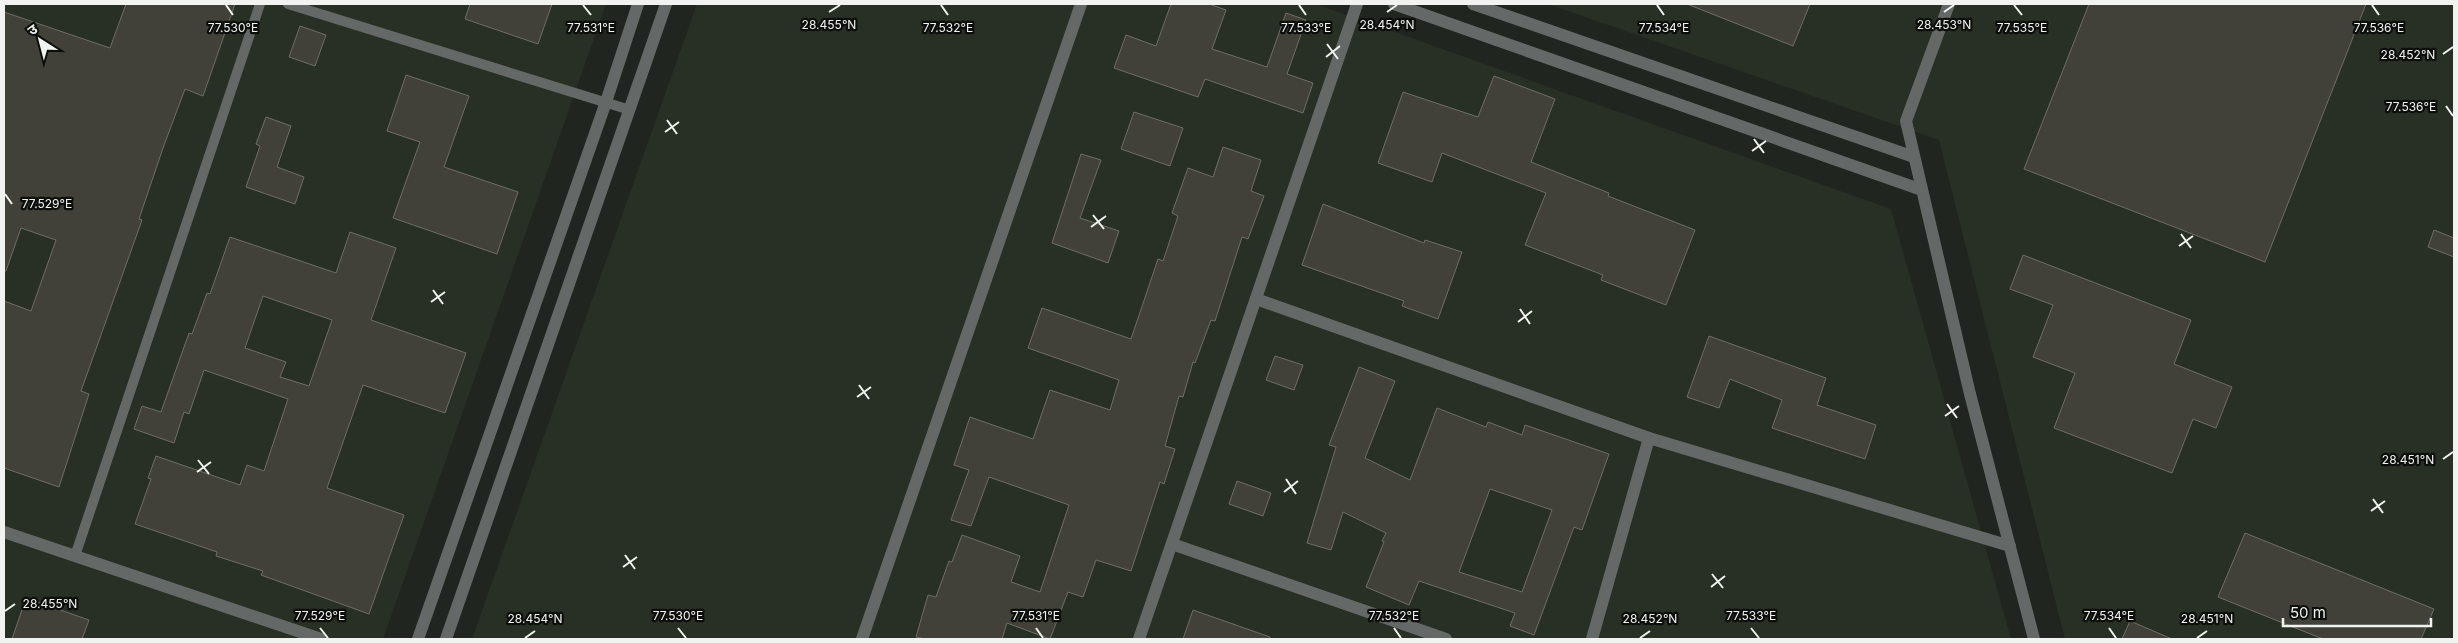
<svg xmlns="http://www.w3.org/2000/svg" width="2458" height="643" viewBox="0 0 2458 643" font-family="Inter,'Noto Sans Devanagari',sans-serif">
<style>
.built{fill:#283025}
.building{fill:#414139;stroke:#6e6e65;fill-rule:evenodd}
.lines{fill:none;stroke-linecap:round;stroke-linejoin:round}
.service{stroke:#646967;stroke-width:10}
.minor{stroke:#646967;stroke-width:12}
.tertiary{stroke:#646967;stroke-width:12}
.ticks{fill:none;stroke:#f0f3ef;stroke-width:2}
.ticks-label{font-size:12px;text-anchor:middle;fill:#f0f3ef;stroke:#0c0e0b;stroke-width:4.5;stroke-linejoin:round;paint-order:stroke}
</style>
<rect width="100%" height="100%" fill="#21251f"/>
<g class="built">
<path d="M4,4H606L383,639H4Z"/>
<path d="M697,4H1316L1891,209L2011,639H472Z"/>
<path d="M1548,4H2454V639H2065L1939,140Z"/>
</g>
<g class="building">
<path d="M126,4H235L203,96L185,89L163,148L139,219L142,220L81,391L89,394L59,487L4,468V301L31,311L56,240L21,228L6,271H4V12L110,48Z"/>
<path d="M470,4H552L538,44L465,19Z"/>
<path d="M1171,4H1209L1226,10L1212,49L1267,67L1286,13L1306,20L1287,74L1313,83L1303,113L1205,79L1198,97L1114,68L1126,35L1156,46Z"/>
<path d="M1687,4H1810L1793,46Z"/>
<path d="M2089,4H2366L2265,262L2024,169Z"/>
<path d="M300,26L326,35L315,66L289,57Z"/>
<path d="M406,75L469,96L444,167L518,192L497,254L393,218L420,142L387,131Z"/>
<path d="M1494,76L1555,99L1531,162L1609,193L1608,196L1695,230L1666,305L1601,280L1603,275L1525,245L1546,193L1442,153L1432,182L1378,163L1403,92L1478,117Z"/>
<path d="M1134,112L1183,128L1170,166L1121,149Z"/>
<path d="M266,117L291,126L277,167L304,177L295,204L246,187L260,146L256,144Z"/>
<path d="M1223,147L1261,160L1251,191L1264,196L1248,239L1242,237L1215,321L1211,320L1195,363L1193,362L1183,397L1179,396L1165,446L1175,449L1164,484L1160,482L1131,571L1096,560L1083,597L1068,592L1050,639L1007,623L1002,639H925L916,637L928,595L936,597L949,561L952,562L962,535L1020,556L1011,582L1040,592L1069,505L989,477L971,526L951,520L969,470L954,465L970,417L1033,439L1050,390L1110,410L1119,380L1028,348L1042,308L1131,339L1158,259L1163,261L1178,216L1172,213L1188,168L1213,177Z"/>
<path d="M1081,154L1101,160L1080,218L1119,231L1108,263L1052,243Z"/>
<path d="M1323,204L1424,243L1425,240L1462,252L1438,319L1402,306L1404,301L1302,265Z"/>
<path d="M2434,230L2454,238V257L2428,247Z"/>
<path d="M350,232L396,248L371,320L466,353L445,413L363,385L327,488L404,515L369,614L261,575L263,571L216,556L217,552L135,524L151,479L148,478L156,456L240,485L247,465L264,471L288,399L204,370L189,414L184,412L174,443L134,429L142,406L161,412L189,333L192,334L207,293L210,294L230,237L336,273ZM263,296L332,320L309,386L280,377L286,362L245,348Z"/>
<path d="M2023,255L2191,320L2174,364L2232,387L2216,428L2193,419L2172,473L2054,428L2075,373L2033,357L2053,305L2010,289Z"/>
<path d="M1709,336L1826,378L1817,405L1876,425L1865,459L1772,428L1782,400L1730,379L1719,408L1687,397Z"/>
<path d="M1275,356L1303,365L1294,390L1266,380Z"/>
<path d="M1359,367L1395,381L1365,458L1410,480L1437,408L1486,427L1488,422L1522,435L1525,425L1609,454L1582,530L1574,527L1534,635L1510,626L1515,613L1419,581L1409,605L1366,587L1384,542L1382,541L1386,533L1343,512L1331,550L1307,543L1336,447L1329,445ZM1490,489L1552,510L1522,592L1459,572Z"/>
<path d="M1237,481L1271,493L1263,516L1229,504Z"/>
<path d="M2245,533L2434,609L2421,639H2323L2218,597Z"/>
<path d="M26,598L89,620L82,639H12Z"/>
<path d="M1193,610L1270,637V639H1183Z"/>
<path d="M2130,621L2172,639H2122Z"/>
</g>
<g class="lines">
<g class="service">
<path d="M288,4L630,110"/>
<path d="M75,556L260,4"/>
</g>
<g class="minor">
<path d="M1394,4L1922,190"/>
<path d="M1473,4L1914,157"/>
<path d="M1949,4L1906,121L1970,394L2034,639"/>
<path d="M1256,299L1649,438L2010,546"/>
<path d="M4,532L321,639"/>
<path d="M1172,544L1446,639"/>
<path d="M862,639L1081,4"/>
<path d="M1139,639L1357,4"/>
<path d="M1592,639L1649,438"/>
</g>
<g class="tertiary">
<path d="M418,639L606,102L638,4"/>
<path d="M446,639L666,4"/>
</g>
</g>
<path class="ticks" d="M226,5L233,15M583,5L591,15M941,5L948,15M1299,5L1306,15M1657,5L1664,15M2014,5L2022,15M2372,5L2379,15M829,12L840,5M1387,12L1397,5M1944,12L1954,5M1327,44L1338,59M2443,54L2453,47M1326,57L1340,46M2446,106L2453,116M667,120L677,134M665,132L679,122M1754,139L1764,153M1752,151L1766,141M5,194L12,204M1093,215L1104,229M1091,227L1106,216M2181,234L2191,248M2179,246L2193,236M433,290L443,304M431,302L445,292M1520,309L1530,324M1518,322L1532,311M859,385L869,399M857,397L871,387M1947,404L1957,418M1945,416L1959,406M2443,459L2453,452M198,460L209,474M197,472L211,462M1286,479L1296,494M1284,492L1298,481M2373,499L2383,513M2371,511L2385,501M625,555L635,569M623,567L637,557M1712,574L1723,588M1711,587L1725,576M5,611L15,604M320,628L328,638M678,628L686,638M1036,628L1043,638M1394,628L1401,638M1751,628L1759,638M2109,628L2116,638M525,638L535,631M1640,638L1650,631M2197,638L2207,631"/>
<g class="ticks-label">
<text x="829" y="29">28.455°N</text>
<text x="1387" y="29">28.454°N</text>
<text x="1944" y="29">28.453°N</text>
<text x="233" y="32">77.530°E</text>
<text x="591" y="32">77.531°E</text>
<text x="948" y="32">77.532°E</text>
<text x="1306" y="32">77.533°E</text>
<text x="1664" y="32">77.534°E</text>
<text x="2022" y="32">77.535°E</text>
<text x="2379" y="32">77.536°E</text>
<text x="2408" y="59">28.452°N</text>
<text x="2411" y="111">77.536°E</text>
<text x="47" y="208">77.529°E</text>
<text x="2408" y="464">28.451°N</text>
<text x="50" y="608">28.455°N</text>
<text x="320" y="620">77.529°E</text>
<text x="678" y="620">77.530°E</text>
<text x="1036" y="620">77.531°E</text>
<text x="1394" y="620">77.532°E</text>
<text x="1751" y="620">77.533°E</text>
<text x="2109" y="620">77.534°E</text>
<text x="535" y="623">28.454°N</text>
<text x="1650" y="623">28.452°N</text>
<text x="2207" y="623">28.451°N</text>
</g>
<rect width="2458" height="643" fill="none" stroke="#f0f3ef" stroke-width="10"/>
<g transform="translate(40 40) rotate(324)" stroke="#0c0e0b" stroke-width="4" paint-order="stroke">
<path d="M0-4L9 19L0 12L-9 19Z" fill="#f0f3ef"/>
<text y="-8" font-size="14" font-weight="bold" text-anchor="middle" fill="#f0f3ef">उ</text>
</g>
<path d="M2283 618v8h148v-8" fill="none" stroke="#f0f3ef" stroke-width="2.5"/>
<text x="2290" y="618" font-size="15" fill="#f0f3ef" stroke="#0c0e0b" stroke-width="4" paint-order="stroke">50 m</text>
</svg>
